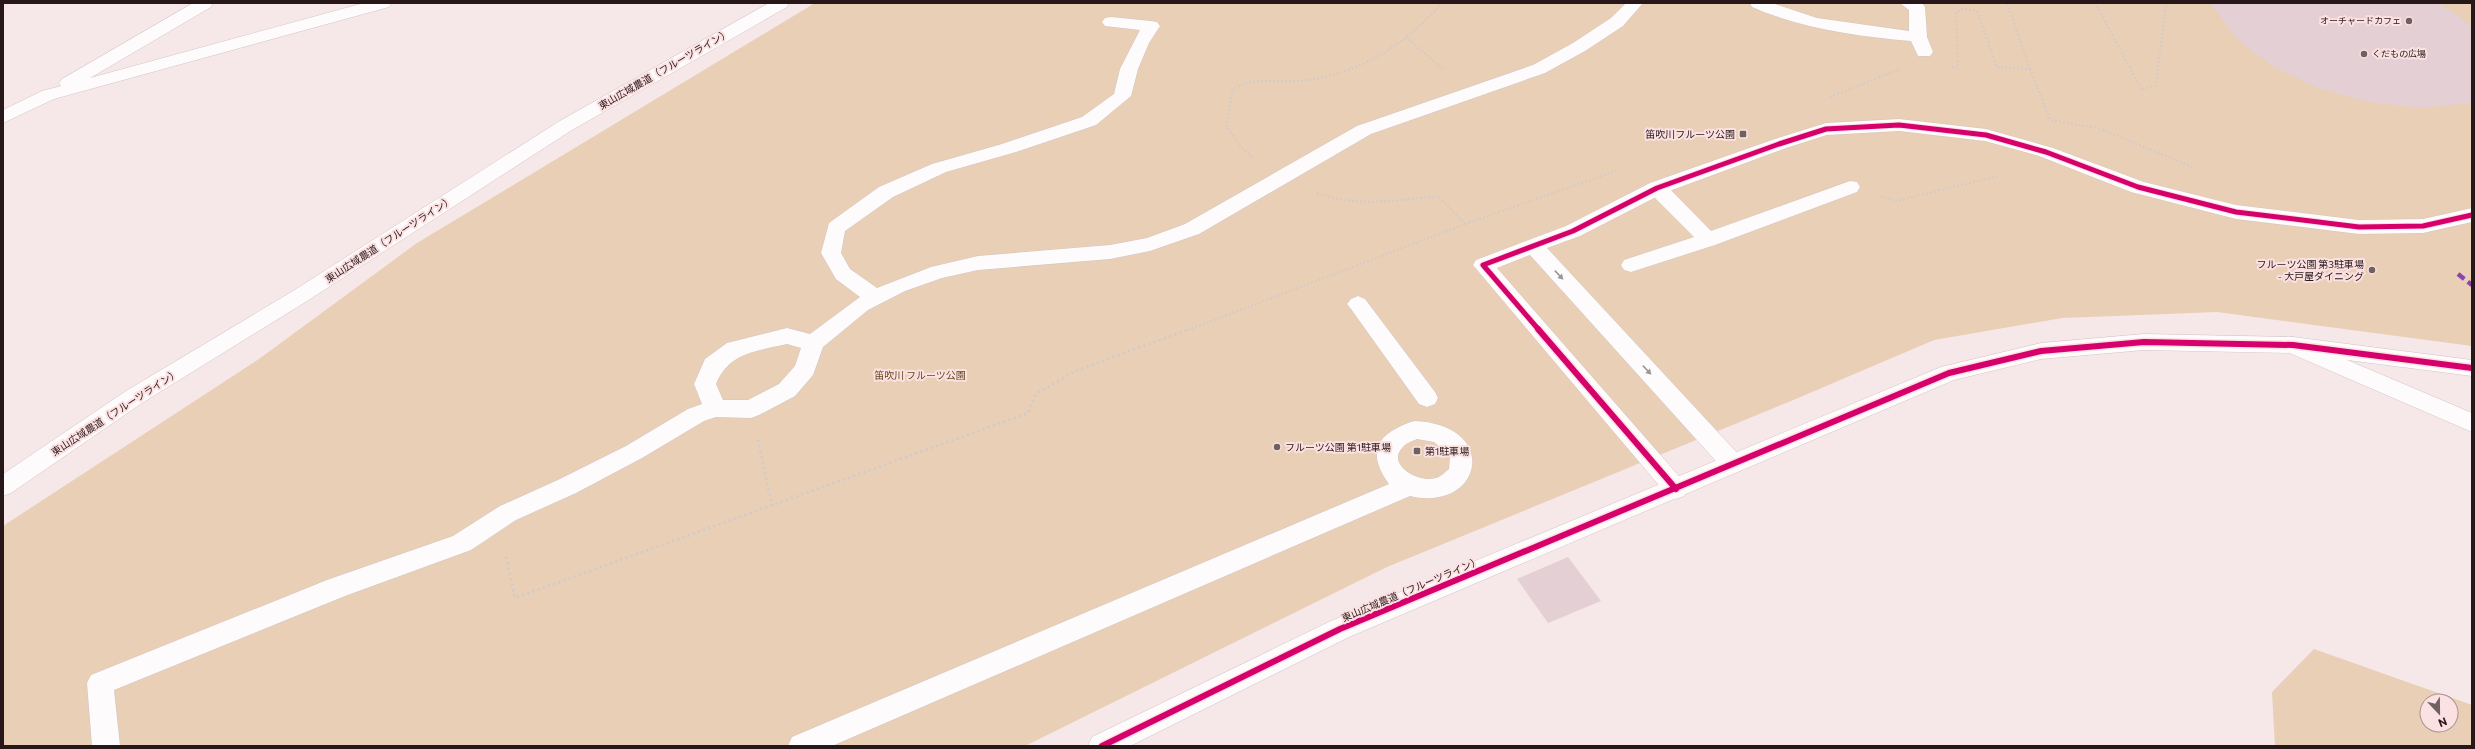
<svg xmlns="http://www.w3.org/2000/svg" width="2475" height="749" viewBox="0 0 2475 749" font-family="Commissioner,'Noto Sans JP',sans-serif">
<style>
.green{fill:#e8cfb5;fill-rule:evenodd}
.building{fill:#e4cfd4}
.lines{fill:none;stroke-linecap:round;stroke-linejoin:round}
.service-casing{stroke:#d3c4c5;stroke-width:1}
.minor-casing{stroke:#d3c4c5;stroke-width:1}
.tertiary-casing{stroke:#d3c4c5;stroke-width:1}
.path-far1{stroke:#cfcacb;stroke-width:2;stroke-dasharray:1.5 2.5;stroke-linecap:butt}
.path{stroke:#cfcacb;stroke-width:2.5;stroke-dasharray:2 3.5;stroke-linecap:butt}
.service{fill:#fefbfc;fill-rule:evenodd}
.minor{fill:#fefbfc;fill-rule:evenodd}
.tertiary{fill:#fefbfc;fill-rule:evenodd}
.quiet{stroke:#8e44ad;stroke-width:4.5;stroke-dasharray:8 4.5;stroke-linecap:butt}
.cycleway-far1-casing{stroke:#fce1e2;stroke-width:7}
.cycleway-casing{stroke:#fce1e2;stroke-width:9}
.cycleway-far1{stroke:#d6006c;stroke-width:5}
.cycleway{stroke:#d6006c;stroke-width:6}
.oneway{fill:#9d9495}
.poi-dot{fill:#6f6061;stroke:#fce1e2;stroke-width:1.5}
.labels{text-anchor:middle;stroke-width:4;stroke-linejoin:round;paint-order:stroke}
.far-poi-label{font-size:9px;fill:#271718;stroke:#fce1e2;text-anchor:end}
.street-label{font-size:10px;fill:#271718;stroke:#fce1e2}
.poi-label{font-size:10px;fill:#271718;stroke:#fce1e2;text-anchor:end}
.park-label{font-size:10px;fill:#63471b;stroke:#fce1e2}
</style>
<rect width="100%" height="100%" fill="#f6e7e8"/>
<g class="green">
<path d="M815,3H2472V346L2217,312L2062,318L1934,340L1791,401L1387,567L1025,746H3V526L259,359L417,243Z"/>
<path d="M2314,649L2472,705V746H2275L2272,692ZM2427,701H2451V725H2427Z"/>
</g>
<g class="building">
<path d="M2210,3H2439L2472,26V103L2419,108L2369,102L2318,88L2273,66L2239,41Z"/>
<path d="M1568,557L1601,601L1548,623L1517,579Z"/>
</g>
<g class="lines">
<g class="service-casing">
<g id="service">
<path d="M193,3H213L211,7L90,78L364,3H391L389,7L54,99L3,123V110L42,91L61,86L59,83L62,79Z"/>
<path d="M1626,3H1643L1623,26L1585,51L1545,73L1371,134L1199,234L1150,251L1110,259L978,270L942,278L905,291L868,310L823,347L813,375L795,396L759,415L751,418L716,417L704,421L642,458L576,493L516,520L471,550L345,596L114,690L120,746H92L87,683L91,675L327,580L453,536L500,506L560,479L626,446L688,409L702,404L694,384L705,359L727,343L787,328L810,334L860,297L836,279L821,253L829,223L879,187L932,164L1002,144L1082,117L1114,94L1120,69L1140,30L1105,26L1102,22L1105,18L1111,17L1151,21L1157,22L1160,26L1149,43L1138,69L1131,96L1096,125L1016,152L946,172L893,197L845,231L841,253L850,269L877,288L931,267L978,256L1110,245L1147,238L1185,224L1357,126L1533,65L1573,43L1611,18ZM787,344L801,348L795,366L779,384L748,400H723L716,384C729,352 757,351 787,344Z"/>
<path d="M1750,3H1772L1817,18L1909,31V10L1900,3H1922L1925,7L1927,37L1933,52L1930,56H1918L1911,41C1856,36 1803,29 1752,7Z"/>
<path d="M1850,181L1857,182L1860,187L1857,192L1715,245L1631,272L1624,270L1621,265L1624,260L1694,237L1650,193L1647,188L1650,183L1657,182L1664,183L1711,231Z"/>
<path d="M1358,296L1365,299L1435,392L1438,398L1435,404L1427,407L1419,404L1351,309L1347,304L1351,299Z"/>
<path d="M2293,337L2472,413V432L2285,351L2282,345L2285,339Z"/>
<path d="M1414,421C1501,424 1483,513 1410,496L832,746H788L792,737L1389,484C1365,451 1378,433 1414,421ZM1417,439L1434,442L1450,456L1449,469C1445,472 1441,477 1436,478C1419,484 1385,464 1403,447C1406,443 1413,441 1417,439Z"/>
</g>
</g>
<g class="minor-casing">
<path id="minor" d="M1899,119L1986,129L2053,148L2144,182L2236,205L2359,220L2423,219L2472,208V222L2423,233L2359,234L2236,219L2131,192L2039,156L1985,141L1899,131L1827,135L1786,148L1664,193L1580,236L1547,248L1740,456L1744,463L1740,470L1732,472L1724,470L1530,255L1497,268L1684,482L1688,489L1684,496L1676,499L1668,496L1473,265L1476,260L1566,226L1650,183L1772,140L1826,123Z"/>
</g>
<g class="tertiary-casing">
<g id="tertiary">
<path d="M769,3H789L787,7L572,130L307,301L142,403L11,493L3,496V474L126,391L293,291L558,122Z"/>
<path d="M2144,334L2293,337L2472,360V376L2293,353L2144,350L2041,359L1954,380L1349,637L1130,746H1088L1092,737L1331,621L1941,367L2041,343Z"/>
</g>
</g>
<g class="path-far1">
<path d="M2095,3L2142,90L2156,85L2166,3"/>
<path d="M1406,37L1444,70"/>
<path d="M1952,67L1958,68L1956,12L1962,9L1977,11L1997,67L2030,69L2007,3"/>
<path d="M2030,69L2050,120L2098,128L2193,167"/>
<path d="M1830,97L1900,69"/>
<path d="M1252,157L1241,147L1226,125L1233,89C1253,77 1273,82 1295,81C1353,78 1405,46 1442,3"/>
<path d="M1317,193C1356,208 1397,200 1438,196L1465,224"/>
<path d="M1880,196L1897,201L1998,176"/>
<path d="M1188,330L1465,224L1616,171"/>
</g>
<g class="path">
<path d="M758,440L772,506"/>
<path d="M506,557L515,598L1028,413L1036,394L1075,371L1190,329"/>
</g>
<use href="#service" class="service"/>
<use href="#minor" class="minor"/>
<use href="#tertiary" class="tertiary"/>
<path class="quiet" d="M2458,274L2472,285"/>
<g class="cycleway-far1-casing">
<path id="cycleway-far1" d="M1539,330L1483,265L1573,231L1657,188L1779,144L1826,129L1899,125L1986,135L2046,152L2138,187L2236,212L2359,227L2423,226L2472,215"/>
</g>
<g class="cycleway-casing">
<g id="cycleway">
<path d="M1538,329L1676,489"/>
<path d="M1102,746L1340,629L1949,373L2041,351L2144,342L2293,345L2472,368"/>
</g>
</g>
<use href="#cycleway-far1" class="cycleway-far1"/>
<use href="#cycleway" class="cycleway"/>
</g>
<defs><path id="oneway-solid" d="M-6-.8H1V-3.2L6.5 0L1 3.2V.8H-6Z"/></defs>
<g class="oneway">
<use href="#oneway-solid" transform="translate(1559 275) rotate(47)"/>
<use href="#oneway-solid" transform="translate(1647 370) rotate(47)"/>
</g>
<g class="poi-dot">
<circle cx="2409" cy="21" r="4"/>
<circle cx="2364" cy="54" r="4"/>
<rect x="1739" y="130" width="8" height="8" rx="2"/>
<circle cx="2372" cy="270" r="4"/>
<circle cx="1277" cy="447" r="4"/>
<rect x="1413" y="447" width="8" height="8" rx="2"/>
</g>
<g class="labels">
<g class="far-poi-label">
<text x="2401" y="24">オーチャードカフェ</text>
<text x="2372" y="57" text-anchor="start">くだもの広場</text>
</g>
<g class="street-label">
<text transform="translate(664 69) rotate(-30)" y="4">東山広域農道（フルーツライン）</text>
<text transform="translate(389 239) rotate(-33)" y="4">東山広域農道（フルーツライン）</text>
<text transform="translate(115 412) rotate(-33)" y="4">東山広域農道（フルーツライン）</text>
<text transform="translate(1411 589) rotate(-23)" y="4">東山広域農道（フルーツライン）</text>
</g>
<g class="poi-label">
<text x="1735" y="138">笛吹川フルーツ公園</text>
<text x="2364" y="268">フルーツ公園 第3駐車場<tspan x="2364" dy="12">- 大戸屋ダイニング</tspan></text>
<text x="1285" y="451" text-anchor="start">フルーツ公園 第1駐車場</text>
<text x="1425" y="455" text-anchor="start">第1駐車場</text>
</g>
<g class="park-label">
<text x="920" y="379">笛吹川 フルーツ公園</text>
</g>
</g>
<rect width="2475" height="749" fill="none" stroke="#271718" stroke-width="8"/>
<g transform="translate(2439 713) rotate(158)"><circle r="19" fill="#fce1e2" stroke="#a79091"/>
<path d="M0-3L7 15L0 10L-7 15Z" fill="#6f6061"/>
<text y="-6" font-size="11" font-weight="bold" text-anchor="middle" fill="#271718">N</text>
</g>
</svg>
